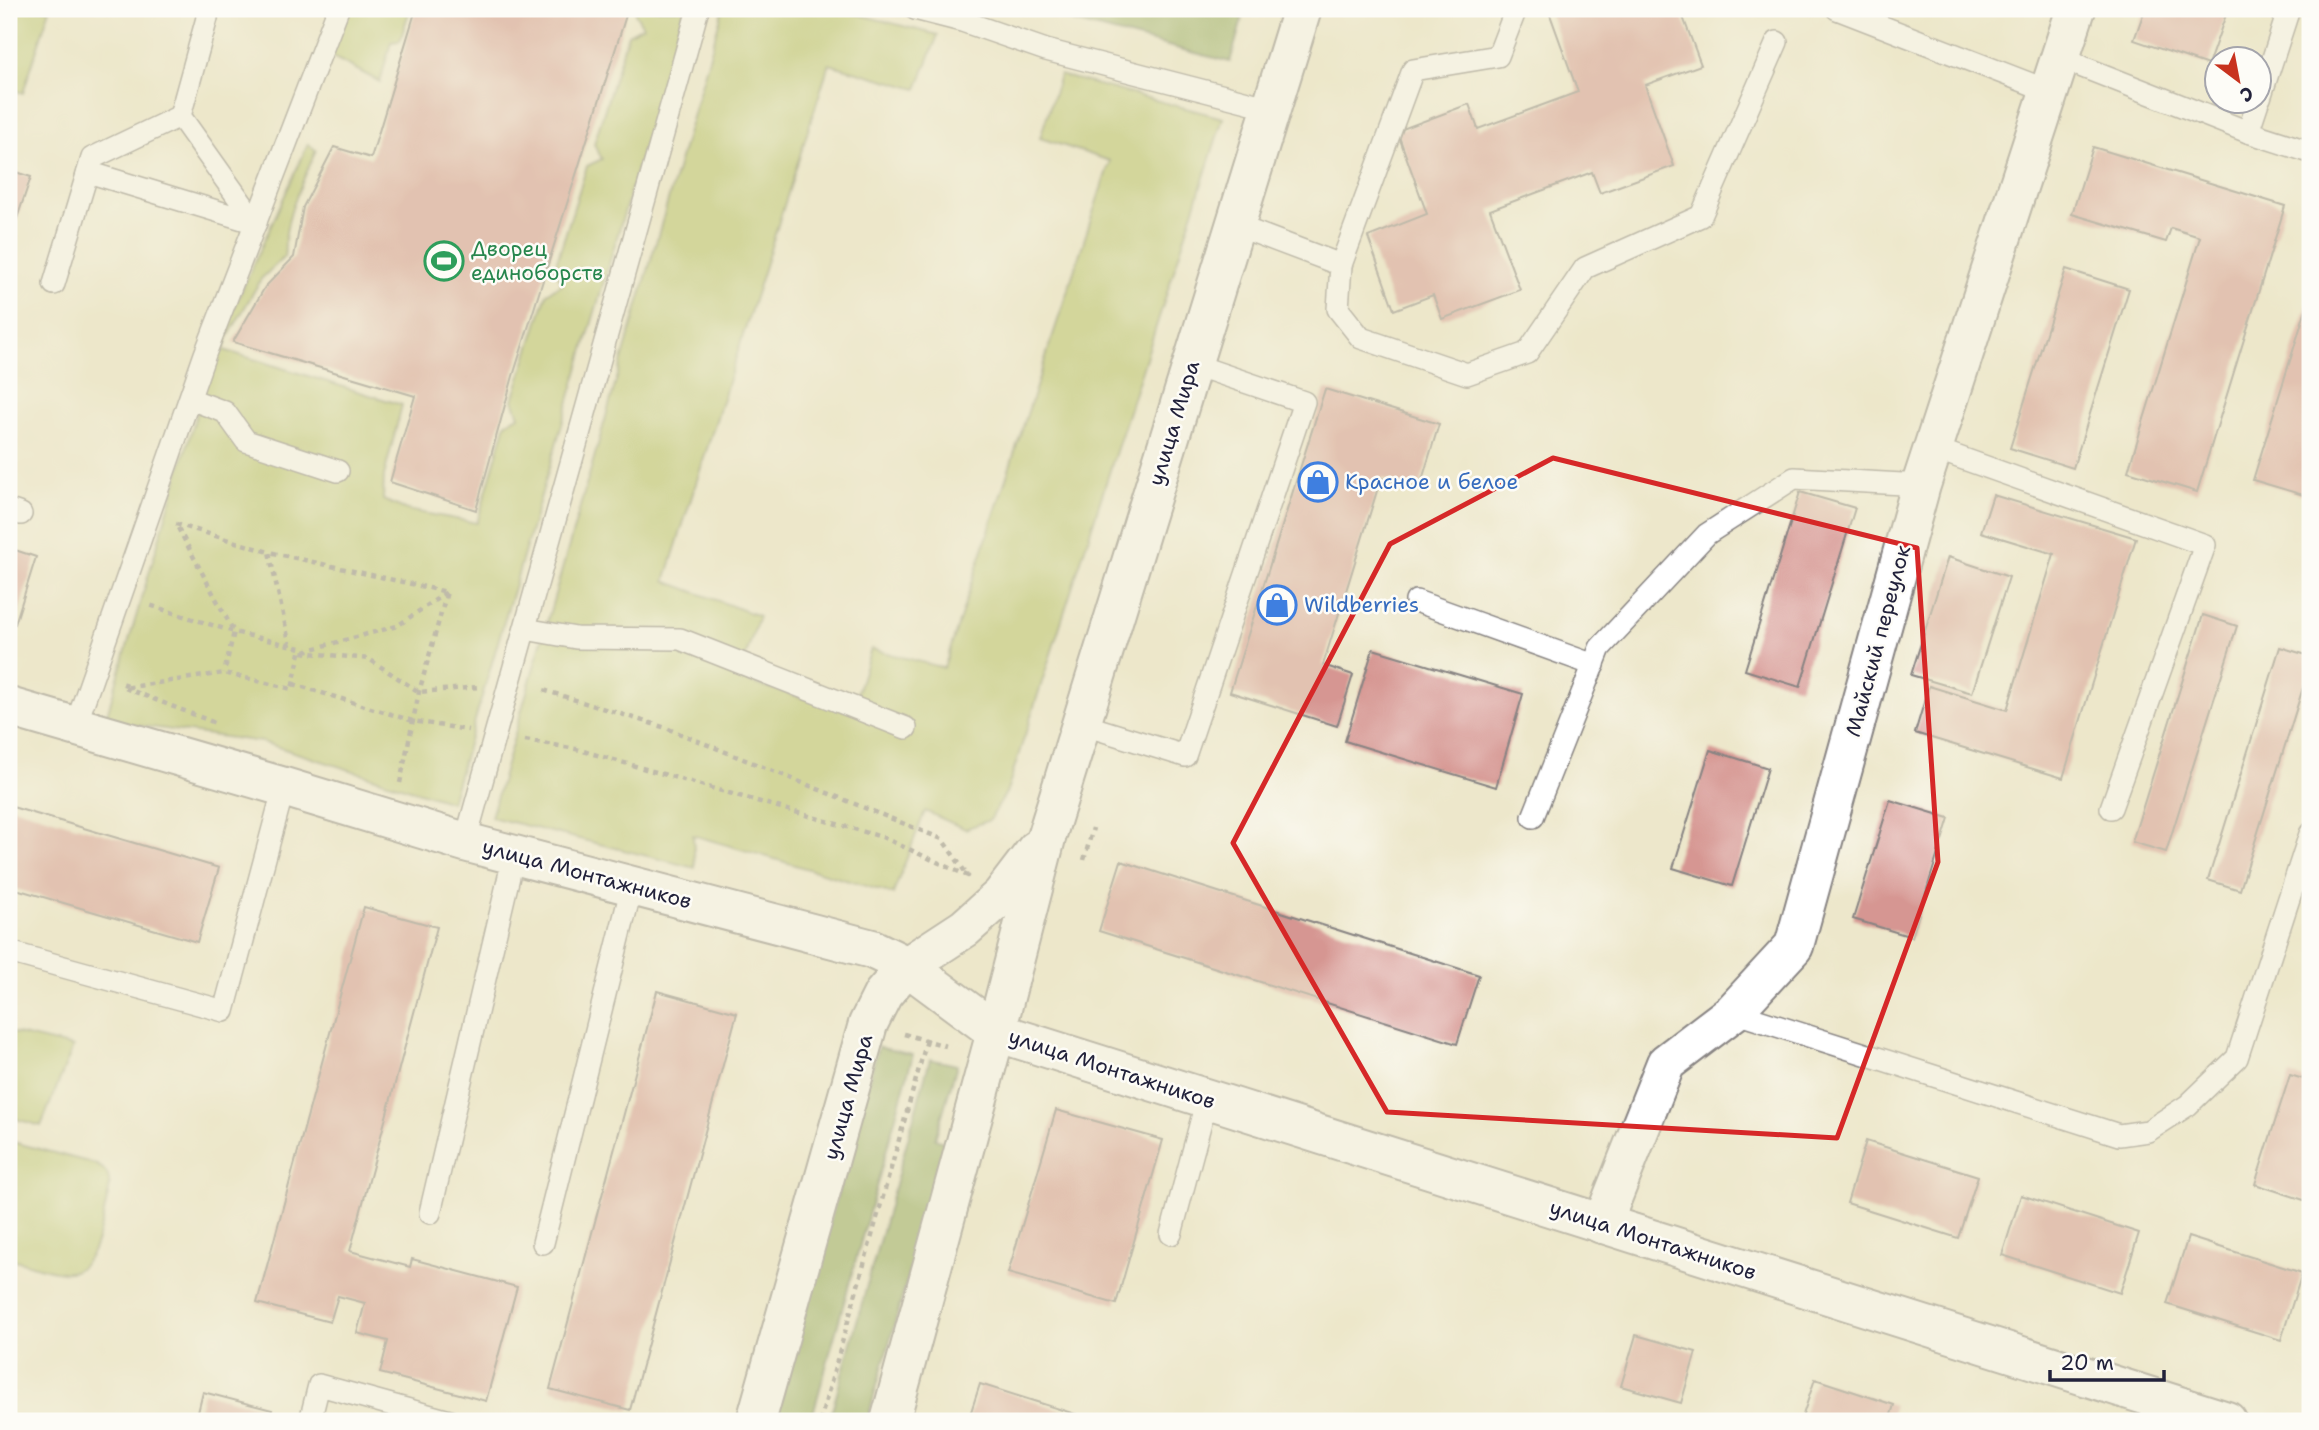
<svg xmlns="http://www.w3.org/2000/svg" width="2319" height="1430" viewBox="0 0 2319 1430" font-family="'Shantell Sans',sans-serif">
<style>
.green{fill:#b3c163;stroke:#6a724f;stroke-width:2}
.forest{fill:#8ea759;stroke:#58644a;stroke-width:2}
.building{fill:#d69692}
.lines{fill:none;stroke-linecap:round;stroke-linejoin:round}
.service-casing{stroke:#888483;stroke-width:24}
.minor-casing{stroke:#888483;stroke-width:42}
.tertiary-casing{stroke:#888483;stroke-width:42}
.path{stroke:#888483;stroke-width:4.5;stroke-dasharray:5 5;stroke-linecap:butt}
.service{stroke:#fff;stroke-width:21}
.minor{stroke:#fff;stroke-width:38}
.tertiary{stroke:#fff;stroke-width:38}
.marked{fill:none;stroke:#d62828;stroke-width:5;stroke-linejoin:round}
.labels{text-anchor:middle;stroke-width:5;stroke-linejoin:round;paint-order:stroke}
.leisure-label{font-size:21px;fill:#27864d;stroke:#fdfcf7;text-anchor:start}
.street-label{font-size:21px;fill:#22223b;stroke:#fdfcf7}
.shop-label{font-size:21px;fill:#366cbe;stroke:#fdfcf7;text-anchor:start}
</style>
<rect width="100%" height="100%" fill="#fdfcf7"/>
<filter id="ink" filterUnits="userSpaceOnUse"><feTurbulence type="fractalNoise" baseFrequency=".0143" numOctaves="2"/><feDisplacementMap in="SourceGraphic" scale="14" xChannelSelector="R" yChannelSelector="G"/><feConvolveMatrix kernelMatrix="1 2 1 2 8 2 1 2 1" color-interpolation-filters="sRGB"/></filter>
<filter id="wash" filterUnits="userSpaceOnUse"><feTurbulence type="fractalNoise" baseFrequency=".00686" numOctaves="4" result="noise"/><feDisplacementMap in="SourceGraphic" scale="28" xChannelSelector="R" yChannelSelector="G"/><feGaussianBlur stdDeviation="1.57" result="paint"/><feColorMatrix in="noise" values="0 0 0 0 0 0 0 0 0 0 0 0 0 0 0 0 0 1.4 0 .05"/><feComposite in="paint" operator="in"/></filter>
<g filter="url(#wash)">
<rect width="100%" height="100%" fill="#ede7cb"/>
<g class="green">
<path d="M9,9H50L23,93L9,89Z"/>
<path d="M350,9H410L400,41L391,42L380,82L327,54Z"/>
<path d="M636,9H684L451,802L262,742L105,721L217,345L308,144L316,150C303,183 282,219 285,256L261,279L228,337L224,350L402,405L384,476L383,500L407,510L477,523L506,423L519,416L513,400L547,293L562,284L555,267L587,166L602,159L594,144L628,34L643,26L635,13Z"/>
<path d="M723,9H837L938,35L917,89L829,64L665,581L759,616L738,679L851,712L871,649L944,668L1110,161L1040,138L1060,75L1223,118L1007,791L990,820L965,829L925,811L893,894L693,835L695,868L491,817Z"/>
<path d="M9,1032L73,1047L41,1126L9,1117Z"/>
<path d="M9,1141L92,1163C106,1168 111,1176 109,1191C102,1216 97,1277 62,1272C44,1270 26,1263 9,1258Z"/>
</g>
<g class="forest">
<path d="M1024,9H1245L1230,62Z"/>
<path d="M878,1047L913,1055L811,1421H775Z"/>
<path d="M930,1059L957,1065L935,1139L946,1143L867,1421H829Z"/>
</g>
<g id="blocks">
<g class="building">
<path d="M416,9H628L513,376L476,510L390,482L415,396L233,342L265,287L294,257L303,207L334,147L371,158Z"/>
<path d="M1548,9H1680L1701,65L1645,85L1674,166L1600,193L1592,172L1490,210L1520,290L1442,319L1433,295L1394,310L1368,237L1427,214L1397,131L1469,104L1478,129L1578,92Z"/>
<path d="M2145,9H2228L2208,65L2134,40Z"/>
<path d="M2093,147L2285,206L2197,492L2128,471L2200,237L2171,228L2166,242L2072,214Z"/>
<path d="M9,170L31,177L9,242Z"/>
<path d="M2066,269L2129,289L2073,468L2010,448Z"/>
<path d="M2310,296V497L2253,480Z"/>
<path d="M1325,389L1439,424L1419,490L1381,478L1323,665L1353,675L1337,726L1230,692Z"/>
<path d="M1800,492L1855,508L1800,687L1745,670Z"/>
<path d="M1993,495L2136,538L2063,778L1915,733L1929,686L2007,710L2054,554L1981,532Z"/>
<path d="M9,548L36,557L15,624L9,623Z"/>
<path d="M1948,557L2009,577L1972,693L1911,675Z"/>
<path d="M2203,615L2237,626L2166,852L2132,842Z"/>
<path d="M2280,647L2310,656V665L2240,890L2208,880Z"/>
<path d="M1373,649L1523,694L1496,787L1345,741Z"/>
<path d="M1710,750L1768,768L1732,886L1673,868Z"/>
<path d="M1890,800L1949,818L1912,937L1853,919Z"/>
<path d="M9,806L219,868L197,942L9,887Z"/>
<path d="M1121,861L1479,975L1457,1044L1099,931Z"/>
<path d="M364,907L437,927L350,1251L410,1267L412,1259L517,1287L486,1401L380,1373L388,1341L357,1333L365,1303L338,1296L330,1322L257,1303Z"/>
<path d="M657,991L737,1013L630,1410L550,1389Z"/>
<path d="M2290,1075L2310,1081V1202L2255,1184Z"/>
<path d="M1056,1110L1163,1140L1116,1304L1008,1273Z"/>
<path d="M1866,1141L1978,1176L1958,1238L1847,1203Z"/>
<path d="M2021,1195L2139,1233L2120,1293L2002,1255Z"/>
<path d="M2188,1237L2302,1273L2281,1340L2167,1304Z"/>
<path d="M1636,1335L1696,1352L1681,1403L1621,1386Z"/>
<path d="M1815,1379L1894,1405L1889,1421H1801Z"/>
<path d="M980,1384L1097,1421H968Z"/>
<path d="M203,1392L272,1410L269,1421H196Z"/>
</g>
</g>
</g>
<g filter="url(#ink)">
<use href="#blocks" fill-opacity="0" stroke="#888483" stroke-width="2"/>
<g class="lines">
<g class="service-casing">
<g id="service">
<path d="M915,9L962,21L1046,50L1271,108"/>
<path d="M1837,9L2049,91"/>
<path d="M2060,58L2248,132L2258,102"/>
<path d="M2260,98L2289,9"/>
<path d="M2248,132L2310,152"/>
<path d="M88,172L256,223L180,116L207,18"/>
<path d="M1235,225L1341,265L1338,309L1361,338L1467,374L1527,353L1585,268L1701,216L1777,42"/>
<path d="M1341,265L1413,70L1498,56L1516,9"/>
<path d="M54,284L92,158L180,116"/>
<path d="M190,399L225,412L246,441L338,471"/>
<path d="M1933,448L2205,545L2111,808"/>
<path d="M9,510L21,514"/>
<path d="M1416,601L1594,665"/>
<path d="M525,629L576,638L680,639L906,728"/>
<path d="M1081,724L1185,756L1304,402L1192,364"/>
<path d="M75,727L205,354L338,9"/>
<path d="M1533,817L1600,648L1707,534L1794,478L1921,485"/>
<path d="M465,842L698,9"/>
<path d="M9,952L224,1011L284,787"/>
<path d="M1733,1012L2119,1135L2148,1131L2188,1105L2237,1058L2310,834"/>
<path d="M430,1213L514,855"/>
<path d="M1171,1234L1207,1099"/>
<path d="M543,1243L632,886"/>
<path d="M310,1421L319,1385L450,1421"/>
</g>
</g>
<g class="minor-casing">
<g id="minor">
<path d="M9,707L284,787L465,842L872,949L907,966L996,1032L2227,1421"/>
<path d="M1602,1224L1666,1063L1733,1012L1794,946L1921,485L2076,9"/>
</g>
</g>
<g class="tertiary-casing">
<g id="tertiary">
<path d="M756,1421L868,1024L883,994L907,966L965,928L1001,896L1036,850"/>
<path d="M890,1421L996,1032L1046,838L1302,9"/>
</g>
</g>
<g class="path">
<path d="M176,524L269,552"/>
<path d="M178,528L234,632L224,673"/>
<path d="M290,646L269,552L447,592L397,626L301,652L369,659L419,692L479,687"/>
<path d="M126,682L124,688L224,673L292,689L301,648L234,632L149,605"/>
<path d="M293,684L413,721L468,730"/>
<path d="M125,688L218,724"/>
<path d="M525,740L576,749L882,837L968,876L942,839L666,728L540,689"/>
<path d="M400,783L419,692L447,592"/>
<path d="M1084,860L1093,828"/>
<path d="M904,1034L946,1046"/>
<path d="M820,1421L927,1040"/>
</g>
<use href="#service" class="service"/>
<use href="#minor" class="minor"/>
<use href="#tertiary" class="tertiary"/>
</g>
</g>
<path d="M0 0H2319V1430H0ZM1553,458L1917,548L1938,862L1837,1138L1387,1112L1233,843L1390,544Z" fill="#ede7cb" fill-opacity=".55" fill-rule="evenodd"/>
<path class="marked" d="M1553,458L1917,548L1938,862L1837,1138L1387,1112L1233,843L1390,544Z"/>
<defs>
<g id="stadium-ring" transform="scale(2.0125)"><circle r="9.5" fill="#fdfcf7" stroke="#2e9e5b" stroke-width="1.5"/><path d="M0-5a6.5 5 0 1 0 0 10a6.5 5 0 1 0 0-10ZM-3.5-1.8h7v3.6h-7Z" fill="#2e9e5b"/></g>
<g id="shop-ring" transform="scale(2.0125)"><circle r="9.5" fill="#fdfcf7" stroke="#3f7fe0" stroke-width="1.5"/><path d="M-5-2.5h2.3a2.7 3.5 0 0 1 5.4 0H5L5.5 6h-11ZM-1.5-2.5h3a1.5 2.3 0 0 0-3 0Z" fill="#3f7fe0"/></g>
</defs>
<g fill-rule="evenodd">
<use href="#stadium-ring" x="444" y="261"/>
<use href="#shop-ring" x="1318" y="482"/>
<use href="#shop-ring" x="1277" y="605"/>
</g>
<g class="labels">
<g class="leisure-label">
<text x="471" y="256">Дворец<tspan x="471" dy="24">единоборств</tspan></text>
</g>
<g class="street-label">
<text transform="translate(1174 423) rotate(-73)" y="7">улица Мира</text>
<text transform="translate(1878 641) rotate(-75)" y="7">Майский переулок</text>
<text transform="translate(587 874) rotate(15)" y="7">улица Монтажников</text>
<text transform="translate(1112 1069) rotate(18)" y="7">улица Монтажников</text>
<text transform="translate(848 1097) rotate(-74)" y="7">улица Мира</text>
<text transform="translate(1653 1240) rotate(18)" y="7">улица Монтажников</text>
</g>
<g class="shop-label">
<text x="1345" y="489">Красное и белое</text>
<text x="1304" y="612">Wildberries</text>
</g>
</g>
<rect width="2319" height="1430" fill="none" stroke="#fdfcf7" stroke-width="35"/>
<g transform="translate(2238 80) rotate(148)"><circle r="33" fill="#fdfcf7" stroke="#a5a5ac" stroke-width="2"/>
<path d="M0-5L12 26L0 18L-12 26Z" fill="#c8321e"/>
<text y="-10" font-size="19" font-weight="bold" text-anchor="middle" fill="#22223b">С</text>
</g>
<path d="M2050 1370v10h114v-10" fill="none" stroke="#22223b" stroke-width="3.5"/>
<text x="2060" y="1370" font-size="21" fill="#22223b" stroke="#fdfcf7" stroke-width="5" paint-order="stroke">20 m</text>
</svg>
